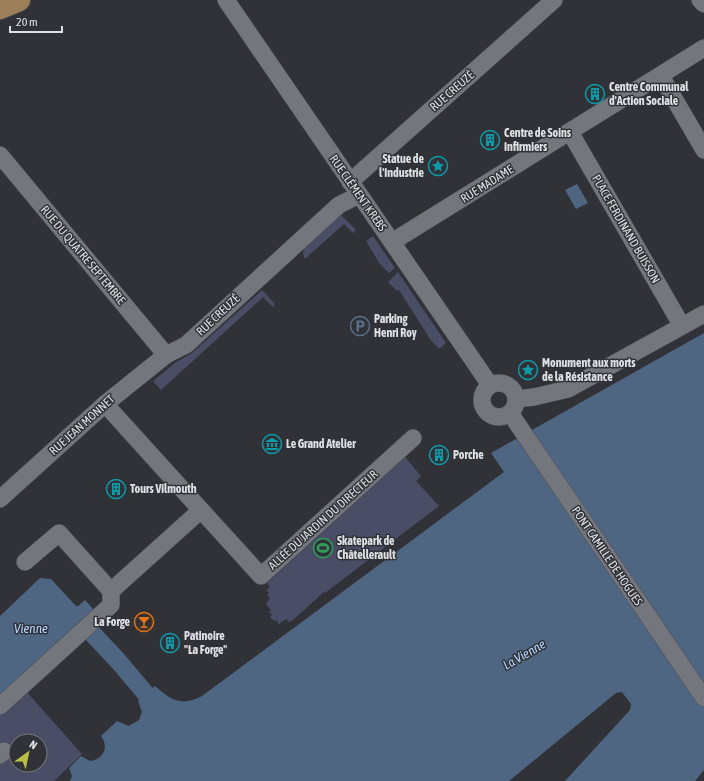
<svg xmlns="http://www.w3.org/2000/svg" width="704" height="781" viewBox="0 0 704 781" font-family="'Asap Condensed',sans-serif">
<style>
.green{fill:#494d65;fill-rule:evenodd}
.water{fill:#4f6683}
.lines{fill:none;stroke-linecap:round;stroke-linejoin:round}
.canal{stroke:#4f6683;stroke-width:18}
.minor-casing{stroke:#4c4d52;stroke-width:18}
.major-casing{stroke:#4c4d52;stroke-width:24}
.minor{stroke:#74767d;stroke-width:17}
.major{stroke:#9a7f58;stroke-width:22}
.labels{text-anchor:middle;stroke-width:3;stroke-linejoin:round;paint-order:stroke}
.poi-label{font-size:12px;font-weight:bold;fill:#dfe0e4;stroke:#303238;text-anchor:start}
.street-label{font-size:12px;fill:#dfe0e4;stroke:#303238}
.water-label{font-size:13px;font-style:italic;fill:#b5d5ff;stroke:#303238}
</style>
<rect width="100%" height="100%" fill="#303238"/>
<g class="green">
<path d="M340,214L356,230L353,233L344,224L305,259L303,254L304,248Z"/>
<path d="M373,236L395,268L389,273L380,264L366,241Z"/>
<path d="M398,272L446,343L439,349L430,339L399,290L397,291L388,282Z"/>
<path d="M262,290L275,304L273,307L263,297L161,390L153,381L175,363L192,353Z"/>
<path d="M405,457L421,476L416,481L439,506L325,593L324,592L293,620L289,622L286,619L279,624L276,620L274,621L270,617L272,615L269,612L271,610L266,604L270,598L267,595L269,593L266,590L270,587L267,583Z"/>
<path d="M25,690L82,754L54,781H0V713ZM16,741H40V765H16Z"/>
</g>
<g class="water">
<path d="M577,184L588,203L576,209L565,190Z"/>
<path d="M704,333V770L695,781H565L630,710L631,704L622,692L616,693L509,781H70L72,776L69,768L81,756L90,761C104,759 109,747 101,736L117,721L129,726L139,720L142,712L138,701L155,686C171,700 181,707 202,696L504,472L491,453Z"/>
<path d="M40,578L51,579L77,607L85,600L95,611L0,698V616Z"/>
</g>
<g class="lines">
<path class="canal" d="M75,615L119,662L162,713"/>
<g class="minor-casing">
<g id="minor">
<path d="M226,0L490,385"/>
<path d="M700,0L704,4"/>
<path d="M661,76L704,150"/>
<path d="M570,132L682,326"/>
<path d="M0,155L166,355"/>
<path d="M350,182L554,0"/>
<path d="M392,242L704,48"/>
<circle cx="499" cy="400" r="17"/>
<path d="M516,399L534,397L568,389L704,314"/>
<path d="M105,404L201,510"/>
<path d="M510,413L704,698"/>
<path d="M0,499L105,404L166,355L186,345L339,205L359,195"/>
<path d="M25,562L59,533L111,591"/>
<path d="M0,706L111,605V591L201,510L261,576L413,438"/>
<path d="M0,755L4,751"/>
</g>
</g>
<g class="major-casing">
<path id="major" d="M0,8L19,0"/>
</g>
<use href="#minor" class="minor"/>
<use href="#major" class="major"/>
</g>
<defs>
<g id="building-ring" transform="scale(1)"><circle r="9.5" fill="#303238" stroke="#0f9aa8" stroke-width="1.5"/><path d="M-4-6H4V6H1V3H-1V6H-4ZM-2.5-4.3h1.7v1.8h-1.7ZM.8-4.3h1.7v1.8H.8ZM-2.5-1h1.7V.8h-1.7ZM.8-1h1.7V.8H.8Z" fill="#0f9aa8"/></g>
<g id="sight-ring" transform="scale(1)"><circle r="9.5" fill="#303238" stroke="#0f9aa8" stroke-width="1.5"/><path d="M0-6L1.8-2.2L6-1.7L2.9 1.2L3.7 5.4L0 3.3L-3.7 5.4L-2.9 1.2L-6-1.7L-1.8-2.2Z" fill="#0f9aa8"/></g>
<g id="parking-ring" transform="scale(1)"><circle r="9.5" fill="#303238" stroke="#5c6f8a" stroke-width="1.5"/><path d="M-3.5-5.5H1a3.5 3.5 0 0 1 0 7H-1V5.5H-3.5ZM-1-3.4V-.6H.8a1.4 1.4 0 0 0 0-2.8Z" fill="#5c6f8a"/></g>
<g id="museum-ring" transform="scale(1)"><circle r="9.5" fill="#303238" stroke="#0f9aa8" stroke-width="1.5"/><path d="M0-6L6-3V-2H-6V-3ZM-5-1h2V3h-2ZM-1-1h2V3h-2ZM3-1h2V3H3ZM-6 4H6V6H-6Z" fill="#0f9aa8"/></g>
<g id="stadium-ring" transform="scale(1)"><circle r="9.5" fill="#303238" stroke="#2e9e5b" stroke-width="1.5"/><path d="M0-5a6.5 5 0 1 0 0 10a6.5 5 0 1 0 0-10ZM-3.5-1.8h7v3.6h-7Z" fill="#2e9e5b"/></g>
<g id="bar-ring" transform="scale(1)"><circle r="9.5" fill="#303238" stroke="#e8710a" stroke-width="1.5"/><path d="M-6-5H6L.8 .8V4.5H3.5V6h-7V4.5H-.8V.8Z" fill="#e8710a"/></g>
</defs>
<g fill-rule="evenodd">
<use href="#building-ring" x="595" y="94"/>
<use href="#building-ring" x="490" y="140"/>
<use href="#sight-ring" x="438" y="166"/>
<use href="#parking-ring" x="360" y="326"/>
<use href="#sight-ring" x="528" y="370"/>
<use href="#museum-ring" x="272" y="444"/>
<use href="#building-ring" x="439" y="455"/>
<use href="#building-ring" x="116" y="489"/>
<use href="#stadium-ring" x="323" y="548"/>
<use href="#bar-ring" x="144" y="622"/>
<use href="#building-ring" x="170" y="643"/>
</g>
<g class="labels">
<g class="poi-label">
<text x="609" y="91">Centre Communal<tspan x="609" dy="14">d'Action Sociale</tspan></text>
<text x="504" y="137">Centre de Soins<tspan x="504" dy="14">Infirmiers</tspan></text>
<text x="424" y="163" text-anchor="end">Statue de<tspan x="424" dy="14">l'Industrie</tspan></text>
<text x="374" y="323">Parking<tspan x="374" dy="14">Henri Roy</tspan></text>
<text x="542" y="367">Monument aux morts<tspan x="542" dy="14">de la Résistance</tspan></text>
<text x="286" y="448">Le Grand Atelier</text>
<text x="453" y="459">Porche</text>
<text x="130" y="493">Tours Vilmouth</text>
<text x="337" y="545">Skatepark de<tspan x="337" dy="14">Châtellerault</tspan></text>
<text x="130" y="626" text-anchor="end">La Forge</text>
<text x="184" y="640">Patinoire<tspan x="184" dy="14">"La Forge"</tspan></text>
</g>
<g class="street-label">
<text transform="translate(452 91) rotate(-41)" y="4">RUE CREUZÉ</text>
<text transform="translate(487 184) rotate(-32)" y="4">RUE MADAME</text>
<text transform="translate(358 193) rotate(55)" y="4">RUE CLÉMENT KREBS</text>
<text transform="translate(626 229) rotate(60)" y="4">PLACE FERDINAND BUISSON</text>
<text transform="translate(83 255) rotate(50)" y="4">RUE DU QUATRE SEPTEMBRE</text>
<text transform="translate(218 315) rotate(-43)" y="4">RUE CREUZÉ</text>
<text transform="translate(82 425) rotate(-42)" y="4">RUE JEAN MONNET</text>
<text transform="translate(323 520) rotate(-42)" y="4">ALLÉE DU JARDIN DU DIRECTEUR</text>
<text transform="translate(607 556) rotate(56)" y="4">PONT CAMILLE DE HOGUES</text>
</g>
<g class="water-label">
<text x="31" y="633">Vienne</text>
<text transform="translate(524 654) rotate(-30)" y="5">La Vienne</text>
</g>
</g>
<g transform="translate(28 753) rotate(33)"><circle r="19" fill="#303238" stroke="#76787d"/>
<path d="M0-3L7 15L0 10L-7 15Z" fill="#bac046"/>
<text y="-6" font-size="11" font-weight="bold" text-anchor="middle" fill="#dfe0e4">N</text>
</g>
<path d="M10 26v6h52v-6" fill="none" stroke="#dfe0e4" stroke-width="2"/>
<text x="16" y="26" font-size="12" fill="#dfe0e4" stroke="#303238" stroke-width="3" paint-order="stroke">20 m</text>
</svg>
